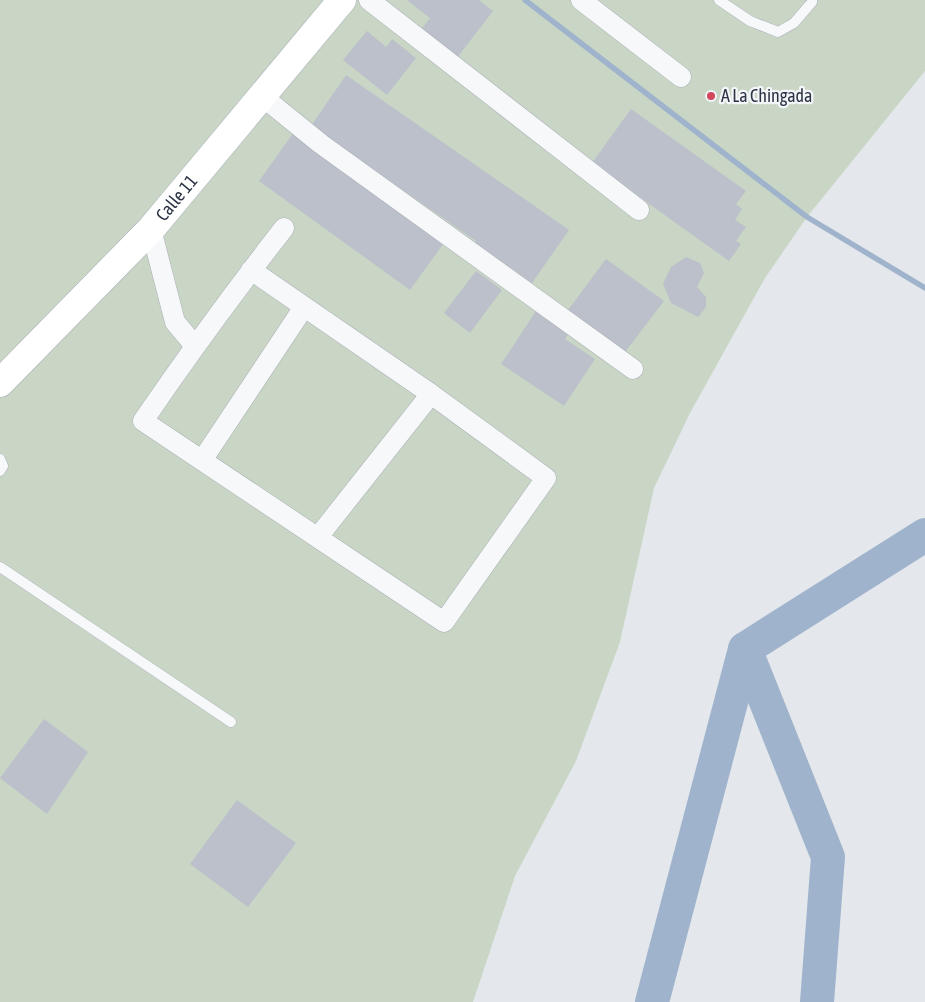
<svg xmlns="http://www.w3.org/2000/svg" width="925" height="1002" viewBox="0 0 925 1002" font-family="'Asap Condensed',sans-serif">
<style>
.green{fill:#c9d6c5}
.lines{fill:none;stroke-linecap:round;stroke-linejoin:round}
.stream{stroke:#9fb4cc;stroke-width:5.5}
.river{stroke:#9fb4cc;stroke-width:34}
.building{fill:#bbc0ca}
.service-casing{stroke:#a9aeb7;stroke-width:11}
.minor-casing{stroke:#a9aeb7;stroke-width:21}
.secondary-casing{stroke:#a9aeb7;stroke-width:29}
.service{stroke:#f7f8fa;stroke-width:10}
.minor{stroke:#f7f8fa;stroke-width:20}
.secondary{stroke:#fff;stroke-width:28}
.poi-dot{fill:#d1495b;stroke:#f4f6f9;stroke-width:2}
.labels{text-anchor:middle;stroke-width:4.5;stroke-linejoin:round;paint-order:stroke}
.poi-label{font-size:18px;fill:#2b3445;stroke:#f4f6f9;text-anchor:start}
.street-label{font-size:18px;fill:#2b3445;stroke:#f4f6f9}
</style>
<rect width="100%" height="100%" fill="#e4e7ec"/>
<path class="green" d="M0,0H925V71L807,217L765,278L690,413L654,488L620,642L576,761L515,876L473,1002H0Z"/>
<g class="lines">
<path class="stream" d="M525,0L807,217L925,288"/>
<g class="river">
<path d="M652,1002L745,649"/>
<path d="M817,1002L828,857L745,649L925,535"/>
</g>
</g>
<g class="building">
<path d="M407,0H479L493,11L453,63L417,35L430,18Z"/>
<path d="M367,31L386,47L392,39L416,58L387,95L343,60Z"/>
<path d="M346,75L569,230L532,283L474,243L476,241L311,126Z"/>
<path d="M631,109L746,191L736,204L742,209L735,220L746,227L736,241L741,244L729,261L592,163Z"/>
<path d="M294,132L446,240L410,290L259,181Z"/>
<path d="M686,257L700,263L704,273L697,287L706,297V307L698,317L671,303L663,284L671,267Z"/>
<path d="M606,259L664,301L625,352L568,310Z"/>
<path d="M476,271L502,290L470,333L444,313Z"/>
<path d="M538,308L571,330L565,339L595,359L564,406L501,364Z"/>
<path d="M44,719L88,752L47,814L0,778Z"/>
<path d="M237,800L296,843L248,907L190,864Z"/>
</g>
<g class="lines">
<g class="service-casing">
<g id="service">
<path d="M719,0L750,21L778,32L794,23L812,2V0"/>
<path d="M0,459L3,466L0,471"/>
<path d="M0,567L231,722"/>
</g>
</g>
<g class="minor-casing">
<g id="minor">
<path d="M369,0L639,210"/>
<path d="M581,0L681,77"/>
<path d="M263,97L321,144L633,369"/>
<path d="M151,229L175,322L195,346"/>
<path d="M251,270L431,394L546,478L444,622L143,421C188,355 235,291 284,228"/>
<path d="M203,459L304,307"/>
<path d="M318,537L431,394"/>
</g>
</g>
<g class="secondary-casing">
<g id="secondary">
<path id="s1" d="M0,383L151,229L342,0"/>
</g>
</g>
<use href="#service" class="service"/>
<use href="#minor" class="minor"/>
<use href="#secondary" class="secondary"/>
</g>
<circle class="poi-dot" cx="711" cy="96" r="5"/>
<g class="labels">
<g class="poi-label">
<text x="721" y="102">A La Chingada</text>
</g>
<g class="street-label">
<text dy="6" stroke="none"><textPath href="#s1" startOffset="256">Calle 11</textPath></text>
</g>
</g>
</svg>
